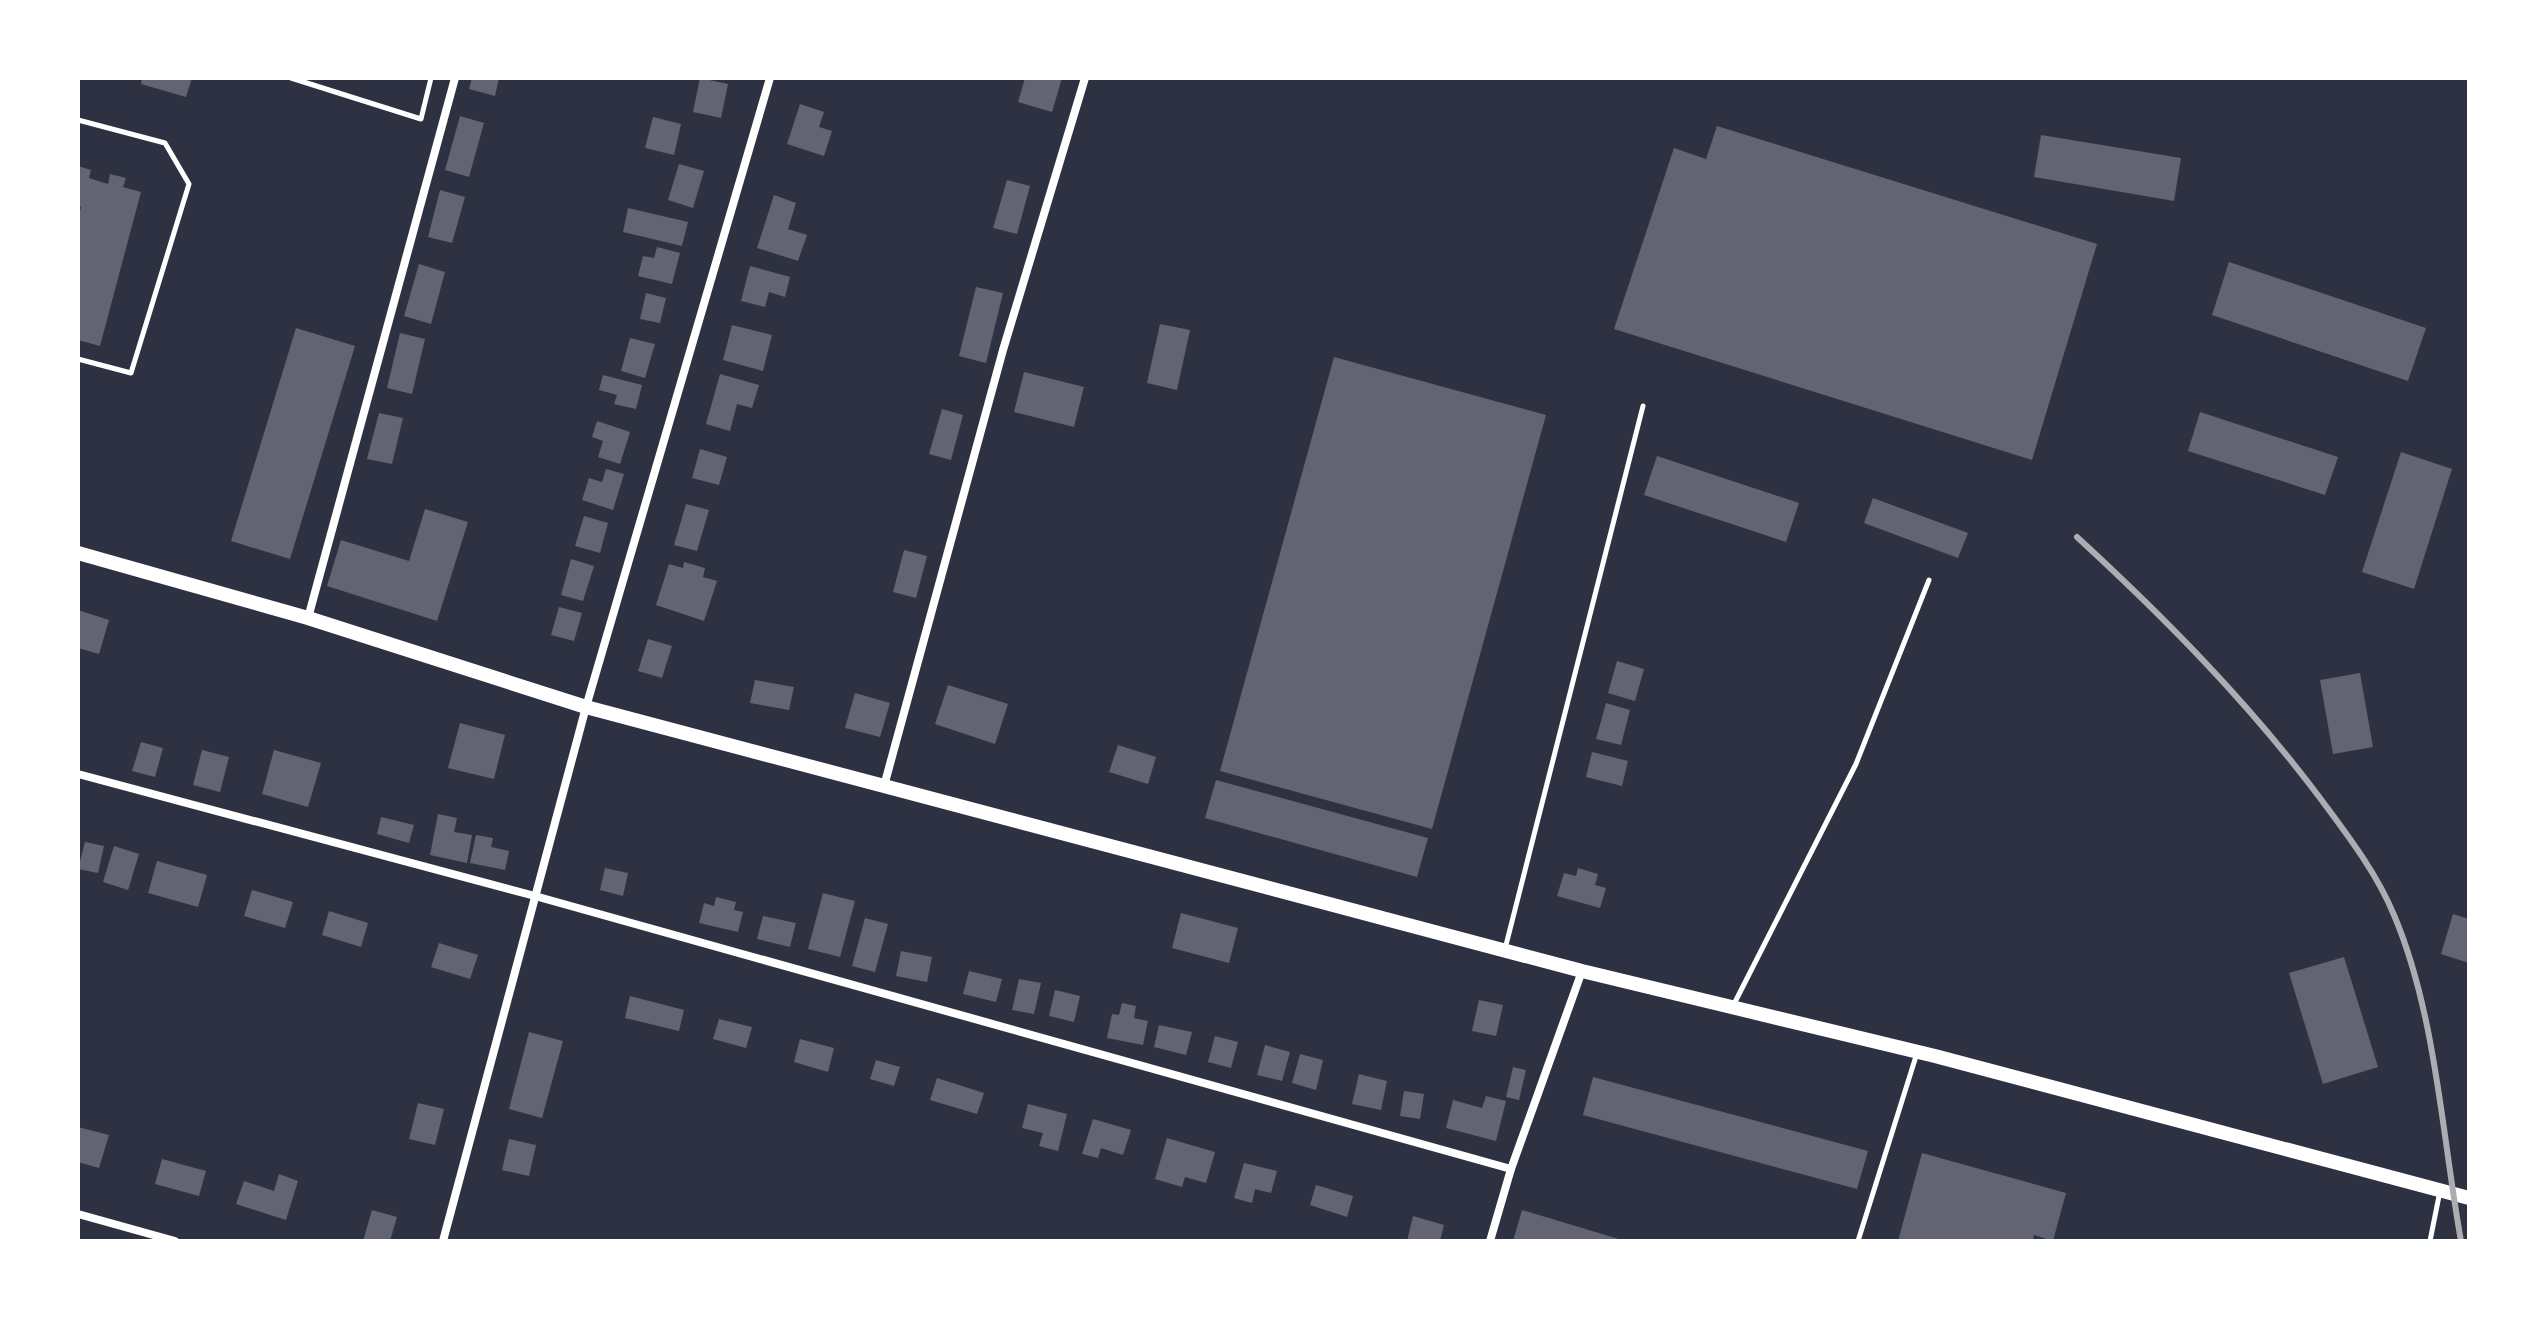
<svg xmlns="http://www.w3.org/2000/svg" width="2547" height="1319" viewBox="0 0 2547 1319" font-family="'Fira Sans Condensed',sans-serif">
<style>
.building{fill:#626471}
.lines{fill:none;stroke-linecap:round;stroke-linejoin:round}
.service{stroke:#fff;stroke-width:5}
.minor{stroke:#fff;stroke-width:8}
.tertiary{stroke:#fff;stroke-width:14}
.rail{stroke:#abadb3;stroke-width:6}
</style>
<rect width="100%" height="100%" fill="#2d3142"/>
<g class="building">
<path d="M142,78H192L186,97L141,84Z"/>
<path d="M472,78H499L495,96L469,89Z"/>
<path d="M700,78L728,84L721,118L693,112Z"/>
<path d="M1025,78H1062L1052,112L1018,102Z"/>
<path d="M800,104L824,112L819,127L832,131L824,156L787,144Z"/>
<path d="M460,116L484,123L469,177L445,170Z"/>
<path d="M653,117L681,124L674,155L645,148Z"/>
<path d="M1717,126L2097,244L2032,460L1614,329L1674,148L1706,159Z"/>
<path d="M2041,135L2181,158L2174,201L2034,177Z"/>
<path d="M679,164L704,171L693,208L668,200Z"/>
<path d="M78,166L91,170L89,178L108,184L110,174L126,178L123,187L141,192L100,346L78,340V219L81,207L78,206Z"/>
<path d="M1007,180L1030,186L1017,234L993,228Z"/>
<path d="M440,190L465,197L452,243L428,237Z"/>
<path d="M774,195L796,203L788,229L807,235L798,261L757,248Z"/>
<path d="M628,208L688,222L682,246L623,232Z"/>
<path d="M657,247L680,253L672,284L638,276L643,256L654,258Z"/>
<path d="M2229,262L2426,328L2408,381L2212,315Z"/>
<path d="M419,264L445,272L431,324L404,316Z"/>
<path d="M750,266L790,277L785,297L769,292L765,307L741,301Z"/>
<path d="M976,287L1003,293L986,363L959,356Z"/>
<path d="M646,293L666,298L660,323L640,319Z"/>
<path d="M1160,324L1190,330L1177,390L1147,383Z"/>
<path d="M732,325L772,335L763,371L723,360Z"/>
<path d="M296,328L355,346L290,559L231,541Z"/>
<path d="M400,333L425,339L412,394L387,388Z"/>
<path d="M630,338L655,344L645,378L621,371Z"/>
<path d="M1334,357L1546,415L1432,829L1220,771Z"/>
<path d="M1024,372L1084,387L1074,427L1014,412Z"/>
<path d="M720,374L759,385L752,408L737,404L730,431L706,424Z"/>
<path d="M603,375L642,385L636,409L614,404L617,395L599,390Z"/>
<path d="M942,409L963,415L951,460L929,454Z"/>
<path d="M2200,412L2338,457L2325,495L2188,451Z"/>
<path d="M379,413L403,418L392,464L367,459Z"/>
<path d="M597,421L630,432L620,464L598,457L603,441L592,437Z"/>
<path d="M700,449L727,457L719,485L692,478Z"/>
<path d="M2401,452L2452,469L2414,589L2362,572Z"/>
<path d="M1657,456L1799,503L1786,542L1644,495Z"/>
<path d="M606,469L624,474L613,510L582,500L589,478L602,482Z"/>
<path d="M1873,498L1968,533L1958,558L1864,523Z"/>
<path d="M686,504L709,510L697,551L674,545Z"/>
<path d="M425,509L468,522L437,621L327,586L341,540L409,561Z"/>
<path d="M584,516L608,523L600,553L575,546Z"/>
<path d="M904,550L927,556L916,598L893,592Z"/>
<path d="M571,559L594,566L583,601L561,595Z"/>
<path d="M684,562L705,568L703,577L717,581L704,621L656,605L669,564L683,568Z"/>
<path d="M559,607L582,613L574,641L551,635Z"/>
<path d="M78,610L109,620L99,654L78,648Z"/>
<path d="M648,639L672,646L662,678L638,671Z"/>
<path d="M1617,661L1644,669L1635,701L1608,693Z"/>
<path d="M2360,673L2373,747L2333,754L2320,680Z"/>
<path d="M755,680L794,687L789,710L750,703Z"/>
<path d="M948,685L1008,704L995,744L935,724Z"/>
<path d="M855,693L890,703L880,737L845,728Z"/>
<path d="M1606,703L1630,710L1621,745L1596,739Z"/>
<path d="M460,723L505,735L494,779L448,768Z"/>
<path d="M141,742L163,748L155,777L132,771Z"/>
<path d="M1118,745L1156,757L1148,784L1109,772Z"/>
<path d="M202,750L229,757L220,792L193,785Z"/>
<path d="M274,750L321,763L308,807L262,794Z"/>
<path d="M1592,752L1628,761L1622,786L1586,777Z"/>
<path d="M1216,780L1428,838L1417,877L1205,818Z"/>
<path d="M438,814L457,818L454,832L472,835L467,863L430,855Z"/>
<path d="M381,817L414,825L409,843L377,834Z"/>
<path d="M476,835L493,838L491,847L509,851L505,870L470,863Z"/>
<path d="M85,842L104,846L98,873L78,869Z"/>
<path d="M114,846L139,854L128,890L103,882Z"/>
<path d="M157,861L207,875L198,907L148,893Z"/>
<path d="M605,868L628,873L623,896L600,890Z"/>
<path d="M1578,868L1598,874L1595,885L1606,888L1600,908L1557,896L1564,873L1576,876Z"/>
<path d="M252,890L293,902L285,928L244,916Z"/>
<path d="M823,893L855,901L840,957L808,949Z"/>
<path d="M716,897L736,902L734,910L743,912L738,932L699,923L704,903L714,906Z"/>
<path d="M329,911L368,923L361,947L322,935Z"/>
<path d="M1181,913L1238,928L1229,963L1172,948Z"/>
<path d="M2453,914L2469,919V963L2441,954Z"/>
<path d="M763,916L796,923L790,947L757,939Z"/>
<path d="M865,918L888,924L875,972L852,966Z"/>
<path d="M439,943L478,955L470,979L431,967Z"/>
<path d="M901,951L932,957L927,982L896,976Z"/>
<path d="M2344,957L2378,1067L2323,1084L2289,973Z"/>
<path d="M969,971L1002,979L996,1002L963,994Z"/>
<path d="M1019,979L1041,983L1034,1014L1012,1010Z"/>
<path d="M1055,990L1080,996L1074,1022L1049,1016Z"/>
<path d="M630,996L684,1010L679,1031L625,1018Z"/>
<path d="M1479,1000L1503,1005L1496,1036L1472,1031Z"/>
<path d="M1122,1003L1136,1006L1134,1018L1148,1021L1143,1045L1107,1038L1112,1014L1119,1015Z"/>
<path d="M719,1019L752,1027L746,1048L713,1039Z"/>
<path d="M1159,1025L1192,1032L1186,1055L1154,1047Z"/>
<path d="M529,1032L563,1041L542,1118L509,1109Z"/>
<path d="M1215,1036L1238,1042L1231,1068L1208,1062Z"/>
<path d="M800,1039L834,1048L828,1072L794,1062Z"/>
<path d="M1265,1045L1290,1052L1282,1081L1257,1075Z"/>
<path d="M1300,1054L1323,1060L1316,1090L1292,1083Z"/>
<path d="M876,1060L900,1067L894,1086L870,1079Z"/>
<path d="M1513,1067L1526,1070L1519,1100L1506,1097Z"/>
<path d="M1359,1074L1387,1081L1381,1110L1352,1104Z"/>
<path d="M1593,1077L1868,1151L1857,1189L1583,1115Z"/>
<path d="M937,1078L984,1093L977,1114L930,1100Z"/>
<path d="M1404,1091L1424,1094L1420,1119L1400,1116Z"/>
<path d="M1486,1096L1506,1101L1496,1141L1446,1128L1453,1100L1482,1108Z"/>
<path d="M418,1103L444,1109L435,1145L409,1139Z"/>
<path d="M1028,1104L1067,1114L1058,1151L1039,1146L1043,1133L1022,1128Z"/>
<path d="M1093,1119L1131,1130L1123,1155L1101,1148L1098,1158L1082,1154Z"/>
<path d="M78,1127L109,1135L99,1168L78,1162Z"/>
<path d="M1167,1138L1215,1152L1206,1183L1185,1177L1182,1187L1155,1179Z"/>
<path d="M509,1139L536,1145L529,1176L502,1170Z"/>
<path d="M1922,1153L2066,1193L2053,1241L2034,1235L2033,1241H1898Z"/>
<path d="M162,1159L206,1171L199,1196L155,1184Z"/>
<path d="M1244,1163L1277,1171L1271,1193L1255,1189L1252,1203L1234,1198Z"/>
<path d="M279,1174L298,1181L286,1220L236,1204L244,1181L274,1191Z"/>
<path d="M1316,1185L1353,1196L1347,1217L1310,1205Z"/>
<path d="M372,1210L397,1217L390,1241H363Z"/>
<path d="M1522,1210L1622,1240V1241H1513Z"/>
<path d="M1413,1216L1444,1225L1440,1241H1407Z"/>
</g>
<g class="lines">
<g class="service">
<path d="M291,78L421,119L431,78"/>
<path d="M78,120L165,143L189,184L131,373L78,359"/>
<path d="M1505,949L1643,406"/>
<path d="M1733,1006L1856,764L1929,580"/>
<path d="M1858,1241L1917,1053"/>
<path d="M2430,1241L2440,1191"/>
</g>
<g class="minor">
<path d="M308,618L455,78"/>
<path d="M78,774L535,896L1511,1169"/>
<path d="M884,786L1003,350L1085,78"/>
<path d="M78,1214L175,1241"/>
<path d="M443,1241L586,707L770,78"/>
<path d="M1490,1241L1511,1169L1582,971"/>
</g>
<path class="tertiary" d="M78,553L308,618L586,707L1582,971L1935,1056L2469,1198"/>
<path class="rail" d="M2077,537C2165,618 2248,702 2320,798C2348,836 2376,872 2394,915C2436,1014 2442,1136 2461,1241"/>
</g>
<rect width="2547" height="1319" fill="none" stroke="#ffffff" stroke-width="160"/>
</svg>
